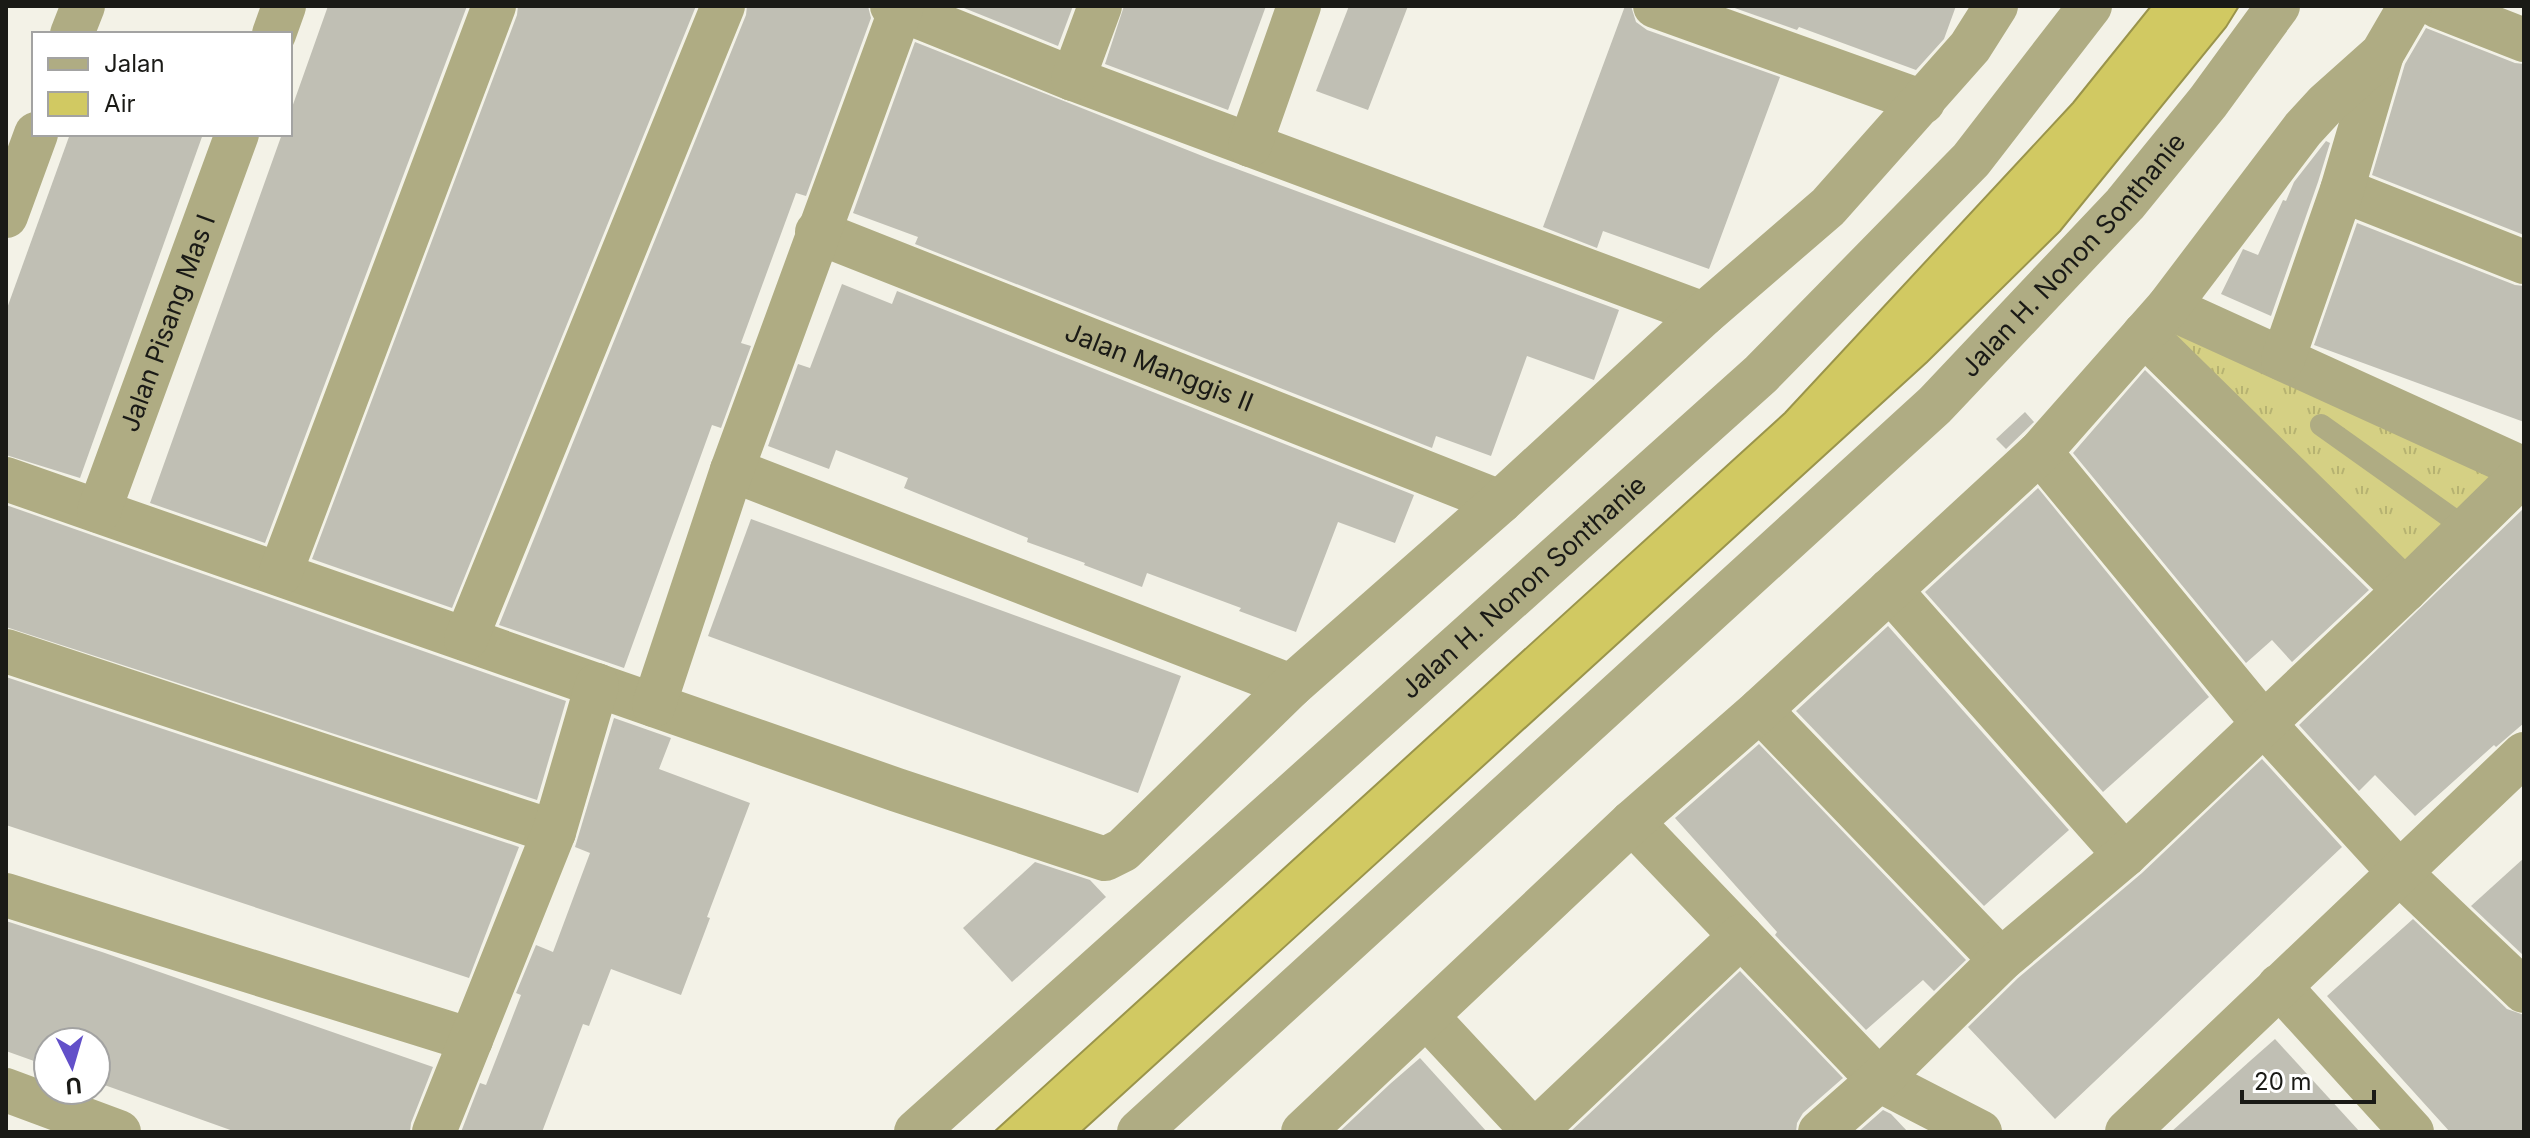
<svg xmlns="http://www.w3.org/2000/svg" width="2530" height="1138" viewBox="0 0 2530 1138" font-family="Inter,sans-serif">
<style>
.grass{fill:url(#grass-tufts)}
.water{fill:#d1c962;stroke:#9a944b;stroke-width:2}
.building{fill:#c0bfb4}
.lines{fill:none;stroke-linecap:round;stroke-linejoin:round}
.service{stroke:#afac83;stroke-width:22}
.minor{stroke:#afac83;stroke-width:44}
.tertiary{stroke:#afac83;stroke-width:44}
.labels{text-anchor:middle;stroke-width:6;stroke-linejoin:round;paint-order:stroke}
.street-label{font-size:26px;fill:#1a1a16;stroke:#fff}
</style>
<defs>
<pattern id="grass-tufts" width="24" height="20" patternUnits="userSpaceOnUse" patternTransform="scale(2)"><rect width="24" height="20" fill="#d5d084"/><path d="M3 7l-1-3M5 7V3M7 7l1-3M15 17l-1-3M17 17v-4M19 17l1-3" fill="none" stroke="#b6b271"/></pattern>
</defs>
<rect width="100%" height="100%" fill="#f3f2e7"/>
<path class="grass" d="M2168,307L2524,469L2405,590L2144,334Z"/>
<path class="water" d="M2151,6H2239L2226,27L2060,231L1927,362L1081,1132H994L1785,413L2073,103Z"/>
<g class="building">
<path d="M328,6H467L265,543L150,503L282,134H290V113Z"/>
<path d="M518,6H696L452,608L312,559L517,15Z"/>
<path d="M747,6H868L871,18L806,196L796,193L741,343L751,346L721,428L712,425L624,668L499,625L746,15Z"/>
<path d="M959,6H1073L1058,46Z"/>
<path d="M1124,6H1266L1228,110L1105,64Z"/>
<path d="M1349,6H1408L1368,110L1316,91Z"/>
<path d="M1625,6H1631L1636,22L1647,30L1780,77L1709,269L1603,231L1597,248L1543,227Z"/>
<path d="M1729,6H1956L1944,39L1916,70L1799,27L1797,30Z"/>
<path d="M2426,28L2515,63L2524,64V235L2372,175L2405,64Z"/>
<path d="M915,42L1210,159L1619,310L1594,380L1527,356L1491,456L1436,436L1432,448L915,244L918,237L853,213Z"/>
<path d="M70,134H203L80,478L6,455V311Z"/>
<path d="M2326,141L2330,143L2318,182L2271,316L2221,294L2243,249L2258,255L2283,200L2286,201L2294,182Z"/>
<path d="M2357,223L2515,285L2524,286V422L2314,345Z"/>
<path d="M842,284L892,304L897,291L1414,495L1395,543L1338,522L1296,632L1239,611L1241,608L1147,573L1142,587L1084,565L1085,563L1027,542L1028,538L904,488L908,478L836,450L829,469L768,446L798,364L810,368Z"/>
<path d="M2145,370L2369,590L2292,662L2272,640L2246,663L2073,453Z"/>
<path d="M2025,412L2034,422L2006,449L1996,439Z"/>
<path d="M2038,488L2209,697L2103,792L1925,592Z"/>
<path d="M6,505L566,701L537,800L6,627Z"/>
<path d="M2524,508V723L2496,747L2494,745L2415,816L2375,775L2359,791L2299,725Z"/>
<path d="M751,519L1181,676L1138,793L708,636Z"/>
<path d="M1888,626L2069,830L1984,906L1796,711Z"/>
<path d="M6,677L519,847L469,978L6,825Z"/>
<path d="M614,718L671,738L659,769L750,803L707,917L710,918L681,995L611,969L589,1026L583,1024L542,1132H461L480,1083L486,1085L521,995L516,993L536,945L553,952L590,853L575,847Z"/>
<path d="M1759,744L1966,960L1934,991L1923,980L1866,1030L1775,935L1777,932L1675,818Z"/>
<path d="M2262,759L2342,847L2055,1119L1968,1027L2018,978L2142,873Z"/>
<path d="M2524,858V956L2471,906Z"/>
<path d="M1035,862L1090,880L1106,897L1012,982L963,928Z"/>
<path d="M2413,919L2507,1009L2524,1015V1132H2450L2327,996Z"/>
<path d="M6,921L102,952L433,1067L411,1123L410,1132H236L96,1082V1042H48V1066L6,1051Z"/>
<path d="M1740,971L1843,1078L1803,1113L1797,1123L1796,1132H1570Z"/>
<path d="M2275,1039L2360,1132H2171L2250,1061Z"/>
<path d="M1420,1058L1487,1132H1339L1390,1084Z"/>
<path d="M1883,1110L1891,1114L1908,1132H1858Z"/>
</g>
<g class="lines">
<path class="service" d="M2321,425L2467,529"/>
<g class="minor">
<path d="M892,6L1073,79L1704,314"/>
<path d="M1655,6L1923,102"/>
<path d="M2437,6L2524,40"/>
<path d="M72,34L83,6"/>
<path d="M274,34L284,6"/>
<path d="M1073,79L1100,6"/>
<path d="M1250,145L1299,6"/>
<path d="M2342,190L2524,262"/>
<path d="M6,216L36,134"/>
<path id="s1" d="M817,232L1500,502"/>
<path d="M2168,307L2524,469"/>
<path d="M2144,334L2405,590"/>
<path d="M2283,359L2342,190L2382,54"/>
<path d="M2040,452L2264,724L2400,873L2524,991"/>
<path d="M732,470L1291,686"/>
<path d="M6,479L897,790L1105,859L1123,850L1291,686L1500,502L1704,314L1828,207L1970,47L1996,6"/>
<path id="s2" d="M99,511L237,134"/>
<path d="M280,574L494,6"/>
<path d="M1890,590L2125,855"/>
<path d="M466,639L723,6"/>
<path d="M6,651L554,832"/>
<path d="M654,705L732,470L902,6"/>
<path d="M1760,710L2001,960"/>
<path d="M1632,822L1879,1080L1980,1132"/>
<path d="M6,895L471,1040"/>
<path d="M2279,986L2412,1132"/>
<path d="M1427,1017L1534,1132"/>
<path d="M6,1090L119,1132"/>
<path d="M434,1132L554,832L597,685"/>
<path d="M1303,1132L1632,822L1760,710L2040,452L2168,307L2303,129L2326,104L2382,54L2410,6"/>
<path d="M1534,1132L1741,936"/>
<path d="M1820,1132L1879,1080L2001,960L2125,855L2405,590L2524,473"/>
<path d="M2127,1132L2524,754"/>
</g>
<g class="tertiary">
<path id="s3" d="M916,1132L1761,374L1971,160L2090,6"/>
<path id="s4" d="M1139,1132L1935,405L2125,204L2208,102L2278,6"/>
</g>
</g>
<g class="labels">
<g class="street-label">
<text dy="9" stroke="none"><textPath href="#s4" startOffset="1282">Jalan H. Nonon Sonthanie</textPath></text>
<text dy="9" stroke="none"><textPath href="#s2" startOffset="200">Jalan Pisang Mas I</textPath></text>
<text dy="9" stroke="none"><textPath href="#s1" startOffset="368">Jalan Manggis II</textPath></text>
<text dy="9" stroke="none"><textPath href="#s3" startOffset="816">Jalan H. Nonon Sonthanie</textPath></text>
</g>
</g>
<rect width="2530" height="1138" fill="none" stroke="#1a1a16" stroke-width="16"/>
<rect x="32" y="32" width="260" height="104" fill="#ffffff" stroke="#a3a3a2" stroke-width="2"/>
<rect x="48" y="58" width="40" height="12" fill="#afac83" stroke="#a3a3a2" stroke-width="2"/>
<text x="104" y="72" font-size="24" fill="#1a1a16">Jalan</text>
<rect x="48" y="92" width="40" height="24" fill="#d1c962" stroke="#a3a3a2" stroke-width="2"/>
<text x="104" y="112" font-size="24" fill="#1a1a16">Air</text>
<g transform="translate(72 1066) rotate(175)"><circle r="38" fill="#ffffff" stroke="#a3a3a2" stroke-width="2"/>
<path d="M0-6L14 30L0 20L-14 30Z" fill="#6250c9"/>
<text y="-12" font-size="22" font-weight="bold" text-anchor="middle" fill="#1a1a16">U</text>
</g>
<path d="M2242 1090v12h132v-12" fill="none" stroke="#1a1a16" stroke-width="4"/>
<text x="2254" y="1090" font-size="24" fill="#1a1a16" stroke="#ffffff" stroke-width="6" paint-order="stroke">20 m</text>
</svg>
